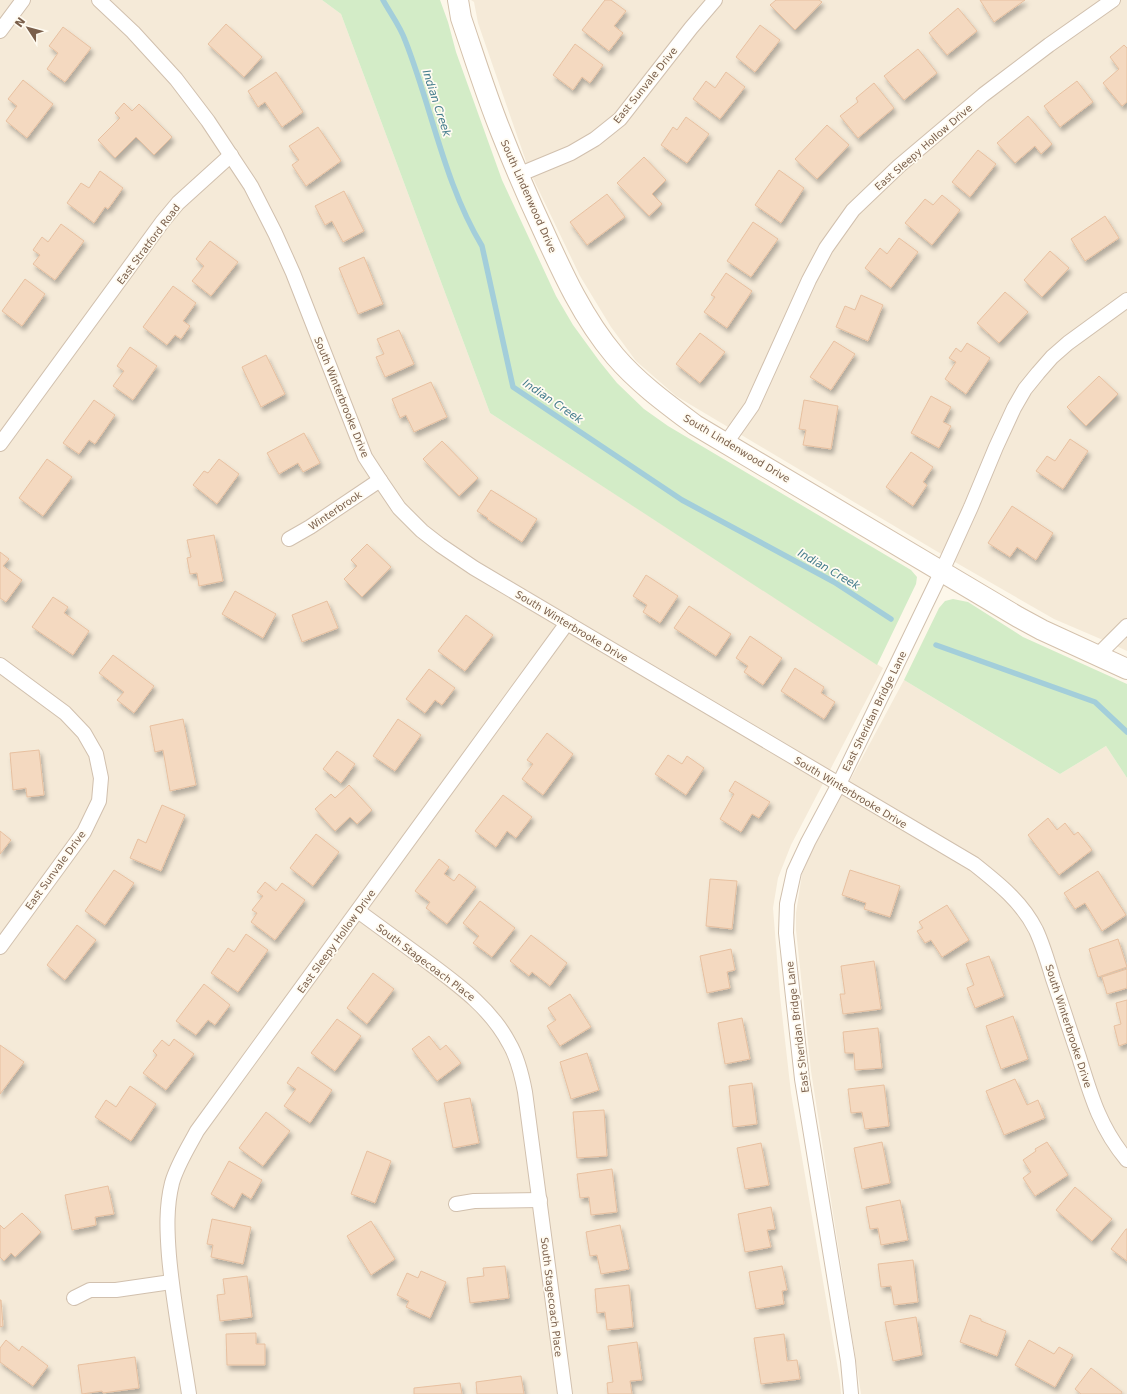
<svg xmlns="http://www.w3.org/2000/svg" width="1127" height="1394" viewBox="0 0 1127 1394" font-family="'DejaVu Sans',sans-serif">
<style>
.residential{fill:#f5ead8}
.green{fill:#d3ecc7}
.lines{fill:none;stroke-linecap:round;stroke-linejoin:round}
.stream{stroke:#a3ceda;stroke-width:5.5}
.building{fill:#f4d9c0;stroke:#e7c0a0;filter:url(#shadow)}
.street-casing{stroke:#d1c0ae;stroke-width:16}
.secondary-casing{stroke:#d4c1ac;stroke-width:22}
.street{stroke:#fff;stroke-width:14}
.secondary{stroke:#fff;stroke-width:20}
.labels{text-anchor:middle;stroke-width:3.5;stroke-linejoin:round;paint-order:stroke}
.street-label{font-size:10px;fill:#7a5f4b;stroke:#fffbf1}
.water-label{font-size:11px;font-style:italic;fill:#447c8d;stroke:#fffbf1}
</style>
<defs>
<filter id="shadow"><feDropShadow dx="2.5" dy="4.5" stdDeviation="2" flood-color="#0004"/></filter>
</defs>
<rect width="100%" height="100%" fill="#fdf7ea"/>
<g class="residential">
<path d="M0,0H322L341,14L490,413L883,668L791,845L778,878L773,908L780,996L791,1093L840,1381L841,1394H0Z"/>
<path d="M471,0H1127V651L1110,643L1054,619L948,558L676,396L636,361L611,327L580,276L529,170L478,23L474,2Z"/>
<path d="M904,680L1060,774L1106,746L1127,778V1394H861L811,1071L796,930V913L802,874L811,853Z"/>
</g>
<g class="green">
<path d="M322,0H440L448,22L456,52L502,180L556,296L573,325L600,362L617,383L644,409L668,426L911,570L917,577L916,584L877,665L490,413L341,14Z"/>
<path d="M953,599L968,602L1023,637L1127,684V778L1106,746L1060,774L904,680L939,608L945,601Z"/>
</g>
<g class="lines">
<g class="stream">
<path d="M383,0C390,13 400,26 405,40C432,108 444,183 482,246L513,387L682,500L834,582L891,619"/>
<path d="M936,645L1095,702L1127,732"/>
</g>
</g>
<g class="building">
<path d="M605,0H611L626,11L614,26L623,33L609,51L582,30Z"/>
<path d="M776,0H819L822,2L795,30L770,5Z"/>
<path d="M980,0H1025L994,22Z"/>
<path d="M958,8L977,31L947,55L929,33Z"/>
<path d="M226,24L262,57L244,77L208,44Z"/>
<path d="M760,25L780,40L755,72L736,57Z"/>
<path d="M63,27L91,48L65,82L47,69L58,53L49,46Z"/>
<path d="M575,44L603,65L590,83L582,77L573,90L553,75Z"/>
<path d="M1124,45L1127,48V102L1122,106L1103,83L1119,69L1110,57Z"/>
<path d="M918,49L937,73L904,100L884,76Z"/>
<path d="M276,72L303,112L282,127L265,102L258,107L248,91Z"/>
<path d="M726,72L745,87L720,119L693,99L706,81L715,88Z"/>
<path d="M23,80L53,104L27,138L6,121L17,106L8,99Z"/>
<path d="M1077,81L1093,102L1060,127L1044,106Z"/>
<path d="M874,83L894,108L858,138L840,116L858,102L856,98Z"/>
<path d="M124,103L132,111L139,104L172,137L154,155L136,137L115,158L98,140L120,118L115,113Z"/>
<path d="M1028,116L1052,144L1041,154L1035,146L1015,163L997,143Z"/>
<path d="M686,117L709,134L687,163L661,145L673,127L677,130Z"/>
<path d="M827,125L849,145L817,179L795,159Z"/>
<path d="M318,127L341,161L306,186L292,165L299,160L289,146Z"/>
<path d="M978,150L996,164L970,197L952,182Z"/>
<path d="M644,157L666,180L652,194L662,204L649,216L617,183Z"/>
<path d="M779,170L804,188L781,223L755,205Z"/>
<path d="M100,171L123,188L108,209L105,207L94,223L67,203L81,183L89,188Z"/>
<path d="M344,191L364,231L343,242L332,221L325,225L315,206Z"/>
<path d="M607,194L625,217L587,245L570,222Z"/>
<path d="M942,195L960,210L932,245L905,223L925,199L933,205Z"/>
<path d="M1105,216L1119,238L1085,261L1071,239Z"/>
<path d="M753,222L778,239L751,277L727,261Z"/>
<path d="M61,224L84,241L55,280L33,264L40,255L33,250L42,237L48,242Z"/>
<path d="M899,238L918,252L891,288L865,268L880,248L887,254Z"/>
<path d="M210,241L238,262L211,296L192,281L204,266L196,259Z"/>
<path d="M1050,251L1069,268L1042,297L1024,280Z"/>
<path d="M364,257L383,304L358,314L339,268Z"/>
<path d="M726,273L752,291L727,328L704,312L715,297L711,295Z"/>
<path d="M25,279L45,294L22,326L2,311Z"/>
<path d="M173,286L196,303L183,321L190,326L181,339L175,335L167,345L143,327Z"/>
<path d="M1005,292L1028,312L999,343L977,323Z"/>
<path d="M861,295L883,305L868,341L836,327L845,306L855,310Z"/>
<path d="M399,330L414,364L385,377L376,357L384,354L377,339Z"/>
<path d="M700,333L725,352L700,383L676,364Z"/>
<path d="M834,341L855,354L831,390L810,377Z"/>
<path d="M967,343L990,358L966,394L945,379L956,362L949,358L956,348L961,352Z"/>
<path d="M130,347L157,366L133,400L113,386L124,371L117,366Z"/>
<path d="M266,355L285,394L261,407L242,367Z"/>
<path d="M1099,376L1118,394L1086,426L1067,407Z"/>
<path d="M431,382L447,417L414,432L406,415L400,418L392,399Z"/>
<path d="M931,396L951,407L943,422L951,426L939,448L911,433Z"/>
<path d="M94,400L115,415L95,444L89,440L79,454L63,443Z"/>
<path d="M804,400L838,406L831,449L803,445L806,430L799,429Z"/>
<path d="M304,433L320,463L303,472L298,463L279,474L267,453Z"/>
<path d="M1070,439L1088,451L1063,489L1036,471L1047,456L1055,461Z"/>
<path d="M442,441L478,478L459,496L423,459Z"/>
<path d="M911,452L933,467L923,482L927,485L913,506L886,487Z"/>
<path d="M47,459L72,477L43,516L19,498Z"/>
<path d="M219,459L239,474L217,504L193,485L204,471L208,473Z"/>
<path d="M491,490L537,519L522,542L487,519L488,518L477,511Z"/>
<path d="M1012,506L1053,533L1036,560L1017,547L1010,557L988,543Z"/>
<path d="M214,535L223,581L199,586L197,573L190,574L187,558L191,557L187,540Z"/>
<path d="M367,544L391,567L362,597L344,579L357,566L351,560Z"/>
<path d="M0,552L9,559L3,566L22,580L6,602L0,598Z"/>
<path d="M646,575L678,596L660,623L643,612L647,605L633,596Z"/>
<path d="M235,591L276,614L263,638L222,614Z"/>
<path d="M53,597L68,607L64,613L89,631L73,655L32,627Z"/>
<path d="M327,601L338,628L302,642L292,615Z"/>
<path d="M689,606L731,634L716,656L674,628Z"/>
<path d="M466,615L493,635L465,671L438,651Z"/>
<path d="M750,636L782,658L763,685L744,672L748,666L736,658Z"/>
<path d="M113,655L154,686L134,713L117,700L124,692L99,673Z"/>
<path d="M795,668L824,687L821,693L835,702L824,719L781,691Z"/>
<path d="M429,669L455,688L442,705L435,700L425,713L406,699Z"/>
<path d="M183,719L196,785L170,791L163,750L155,752L150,726Z"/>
<path d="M398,719L421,735L395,771L373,756Z"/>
<path d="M547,733L573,754L543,795L522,779L533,764L527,760Z"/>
<path d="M39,750L44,795L27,797L26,788L13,790L10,753Z"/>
<path d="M337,751L355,764L341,783L323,769Z"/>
<path d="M668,755L682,764L687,756L704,768L686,795L655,774Z"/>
<path d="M735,781L770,802L759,818L752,814L741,832L720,819L734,794L729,791Z"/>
<path d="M349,785L372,810L357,824L350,817L335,831L315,809L331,794L335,798Z"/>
<path d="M503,795L532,817L516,838L507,831L496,847L475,831Z"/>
<path d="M162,805L185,815L161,871L130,858L138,839L146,843Z"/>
<path d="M1048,818L1057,830L1065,823L1074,835L1078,832L1092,850L1059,875L1028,835Z"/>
<path d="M0,831L11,840L0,854Z"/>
<path d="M316,834L339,852L313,886L290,868Z"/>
<path d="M439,859L449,867L444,874L454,881L459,874L476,887L447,924L426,908L430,902L415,891Z"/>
<path d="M114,870L134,883L105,925L85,911Z"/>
<path d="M850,870L900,886L890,917L864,909L866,903L842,895Z"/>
<path d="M1098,871L1126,915L1102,931L1085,903L1075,909L1064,893Z"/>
<path d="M710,879L737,881L732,929L706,926Z"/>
<path d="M265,882L276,891L282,883L305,900L275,940L251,922L257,913L252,910L263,896L257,892Z"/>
<path d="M480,901L515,928L492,957L473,943L479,936L463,923Z"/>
<path d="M947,905L969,940L942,957L931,940L925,943L917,931L923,928L919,922Z"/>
<path d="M77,925L96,940L65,980L47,965Z"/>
<path d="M246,934L268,950L238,992L211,973L228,948L234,952Z"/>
<path d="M531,935L567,963L550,986L532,972L529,976L510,961Z"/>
<path d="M1118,939L1127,967L1098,977L1089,949Z"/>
<path d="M731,949L735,970L727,972L730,988L707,993L700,956Z"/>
<path d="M989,956L1004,996L975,1008L967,988L974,985L966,964Z"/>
<path d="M874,961L881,1009L843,1014L840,994H845L841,966Z"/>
<path d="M1127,969V988L1107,994L1102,977Z"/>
<path d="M373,973L394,989L367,1024L347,1008Z"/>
<path d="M204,984L230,1005L215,1025L208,1020L196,1035L176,1021Z"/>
<path d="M570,994L591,1027L560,1046L547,1026L556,1020L548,1008Z"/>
<path d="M1127,1000V1043L1119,1046L1114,1026L1121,1024L1116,1003Z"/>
<path d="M1013,1016L1028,1059L1001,1069L986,1026Z"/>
<path d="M742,1018L750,1059L725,1064L718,1023Z"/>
<path d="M337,1019L361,1036L335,1071L311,1053Z"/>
<path d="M878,1028L882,1068L855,1070L854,1053H845L843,1032Z"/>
<path d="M429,1036L440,1050L446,1045L461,1063L437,1081L412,1049Z"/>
<path d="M174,1039L194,1054L166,1090L143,1073L157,1055L153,1051L162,1040L169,1046Z"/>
<path d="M0,1045L24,1062L0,1094Z"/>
<path d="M587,1053L599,1090L571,1099L560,1062Z"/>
<path d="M298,1067L332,1090L310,1123L284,1106L296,1089L287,1083Z"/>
<path d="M1015,1079L1027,1105L1038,1100L1045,1118L1004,1135L986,1091Z"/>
<path d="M752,1083L757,1124L733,1127L729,1086Z"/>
<path d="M884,1085L889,1126L865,1129L862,1112L851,1113L848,1089Z"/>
<path d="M130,1086L156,1104L131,1141L95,1117L106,1100L116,1107Z"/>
<path d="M470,1098L479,1143L453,1148L444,1103Z"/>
<path d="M604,1110L607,1156L577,1158L573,1112Z"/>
<path d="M266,1112L290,1131L263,1166L239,1148Z"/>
<path d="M882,1142L890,1183L862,1189L854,1148Z"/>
<path d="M1047,1142L1068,1175L1035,1196L1023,1178L1031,1172L1023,1160L1036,1151L1035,1149Z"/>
<path d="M761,1143L769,1185L745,1189L737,1148Z"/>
<path d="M367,1151L391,1161L375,1203L351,1194Z"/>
<path d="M229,1161L262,1180L251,1199L242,1193L234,1208L211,1194Z"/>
<path d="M612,1169L617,1212L591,1215L589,1197L580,1198L577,1174Z"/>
<path d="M108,1186L114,1214L95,1217L96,1225L72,1230L65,1195Z"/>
<path d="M1075,1187L1112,1219L1092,1241L1056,1210Z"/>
<path d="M900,1200L908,1240L881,1245L878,1228L870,1229L866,1207Z"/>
<path d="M771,1207L775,1229L767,1230L771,1247L745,1252L738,1214Z"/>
<path d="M22,1213L41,1232L15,1257L11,1253L4,1261L0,1257V1225L4,1229Z"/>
<path d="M212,1219L251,1227L243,1264L211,1257L213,1245L207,1244Z"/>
<path d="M371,1221L395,1259L371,1275L347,1236Z"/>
<path d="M620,1225L629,1269L601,1274L597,1255L590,1256L586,1232Z"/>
<path d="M1126,1229H1127V1261L1111,1249Z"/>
<path d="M913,1260L918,1302L894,1305L891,1286L881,1287L878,1264Z"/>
<path d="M505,1266L509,1298L470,1303L467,1278L484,1276L483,1268Z"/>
<path d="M782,1266L787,1290L782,1291L784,1304L756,1309L749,1272Z"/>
<path d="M421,1271L446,1282L430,1318L406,1307L409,1301L397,1295L407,1273L418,1278Z"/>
<path d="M247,1276L252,1317L220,1321L217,1295L225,1294L223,1279Z"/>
<path d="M629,1285L633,1327L607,1330L605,1312L597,1313L595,1289Z"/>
<path d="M0,1300H1L3,1326L0,1327Z"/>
<path d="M970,1315L981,1319V1321L1006,1331L997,1356L960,1342Z"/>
<path d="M916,1317L922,1355L893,1361L885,1322Z"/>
<path d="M256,1333V1344H265V1365H227L226,1334Z"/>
<path d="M784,1334L787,1361L797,1360L800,1379L761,1384L754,1338Z"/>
<path d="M6,1340L19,1351L22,1346L48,1366L33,1386L0,1362V1348Z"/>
<path d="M1029,1340L1054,1354L1059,1347L1073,1355L1055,1387L1015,1365Z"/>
<path d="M637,1342L642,1380L630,1381L632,1394H608L607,1383L613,1382L608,1346Z"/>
<path d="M135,1357L139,1388L103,1393L102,1391L82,1394L78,1365Z"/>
<path d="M1091,1368L1122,1392L1121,1394H1081L1075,1389Z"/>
<path d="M521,1376L524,1394H477L476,1382Z"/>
<path d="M460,1383L462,1394H414V1388Z"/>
</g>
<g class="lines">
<g class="street-casing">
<g id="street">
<path d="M99,0L133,32L176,79L208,121L251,186L275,233L293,273L365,457L380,480L399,508L422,531L440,545L474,568L974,864C998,883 1022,902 1036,930C1043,945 1048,962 1053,979C1062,1005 1070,1031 1079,1057C1091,1096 1100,1128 1127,1160"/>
<path d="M0,31L23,0"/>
<path d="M518,175L571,153L595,139L620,119L691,28L715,0"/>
<path d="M726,443L752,406L809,280L826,248L853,210L899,166L983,95L1049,45L1113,0"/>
<path d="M0,444L163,221L178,203L231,155"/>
<path d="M289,539L310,527L380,480"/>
<path d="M1098,655L1127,626"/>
<path d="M0,665L65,713L84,733L96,754L101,778L99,801L84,832L0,947"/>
<path d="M358,911C380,927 403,944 425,960C457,984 490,1007 509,1043C518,1058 522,1076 525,1092L565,1394"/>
<path d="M456,1204L474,1201L540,1200"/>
<path d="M74,1298L90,1290H116L171,1282"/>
<path d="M189,1394C182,1348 173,1302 169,1256C167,1231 166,1207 172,1183C177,1165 188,1148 197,1131L567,623"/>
<path d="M851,1394L848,1361L802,1079L786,933L787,904L794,872L808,842L839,784L942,571L971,507L996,447L1014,408L1025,389L1038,373L1052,357L1068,343L1127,300"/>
</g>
</g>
<g class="secondary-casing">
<path id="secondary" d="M458,0L461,18C474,56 486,95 501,132C514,165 528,198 543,230C563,274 583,318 615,356C638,383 667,404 695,425L1018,617L1042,630L1127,669"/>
</g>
<use href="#street" class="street"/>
<use href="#secondary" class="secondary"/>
</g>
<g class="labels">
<g class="street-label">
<text transform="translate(645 85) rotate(-51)" y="4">East Sunvale Drive</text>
<text transform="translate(923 147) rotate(-41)" y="4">East Sleepy Hollow Drive</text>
<text transform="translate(529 196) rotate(66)" y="4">South Lindenwood Drive</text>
<text transform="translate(148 244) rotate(-53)" y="4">East Stratford Road</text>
<text transform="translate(342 397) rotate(68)" y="4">South Winterbrooke Drive</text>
<text transform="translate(737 448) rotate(31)" y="4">South Lindenwood Drive</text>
<text transform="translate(335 510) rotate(-34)" y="4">Winterbrook</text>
<text transform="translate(572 626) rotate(31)" y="4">South Winterbrooke Drive</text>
<text transform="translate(874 711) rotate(-64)" y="4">East Sheridan Bridge Lane</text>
<text transform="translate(851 792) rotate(31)" y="4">South Winterbrooke Drive</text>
<text transform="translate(55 870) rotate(-54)" y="4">East Sunvale Drive</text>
<text transform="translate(336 941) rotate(-54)" y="4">East Sleepy Hollow Drive</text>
<text transform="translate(426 962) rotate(37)" y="4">South Stagecoach Place</text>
<text transform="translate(1069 1026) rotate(72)" y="4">South Winterbrooke Drive</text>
<text transform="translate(797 1027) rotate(-97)" y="4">East Sheridan Bridge Lane</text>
<text transform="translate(552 1297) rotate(83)" y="4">South Stagecoach Place</text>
</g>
<g class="water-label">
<text transform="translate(437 103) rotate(72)" y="4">Indian Creek</text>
<text transform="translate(553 401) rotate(34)" y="4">Indian Creek</text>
<text transform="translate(829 569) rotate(30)" y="4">Indian Creek</text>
</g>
</g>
<g transform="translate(28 28) rotate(306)" stroke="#fffbf1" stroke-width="3" paint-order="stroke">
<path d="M0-3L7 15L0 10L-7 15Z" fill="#7a5f4b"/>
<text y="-6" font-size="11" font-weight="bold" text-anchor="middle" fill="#7a5f4b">N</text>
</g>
</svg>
